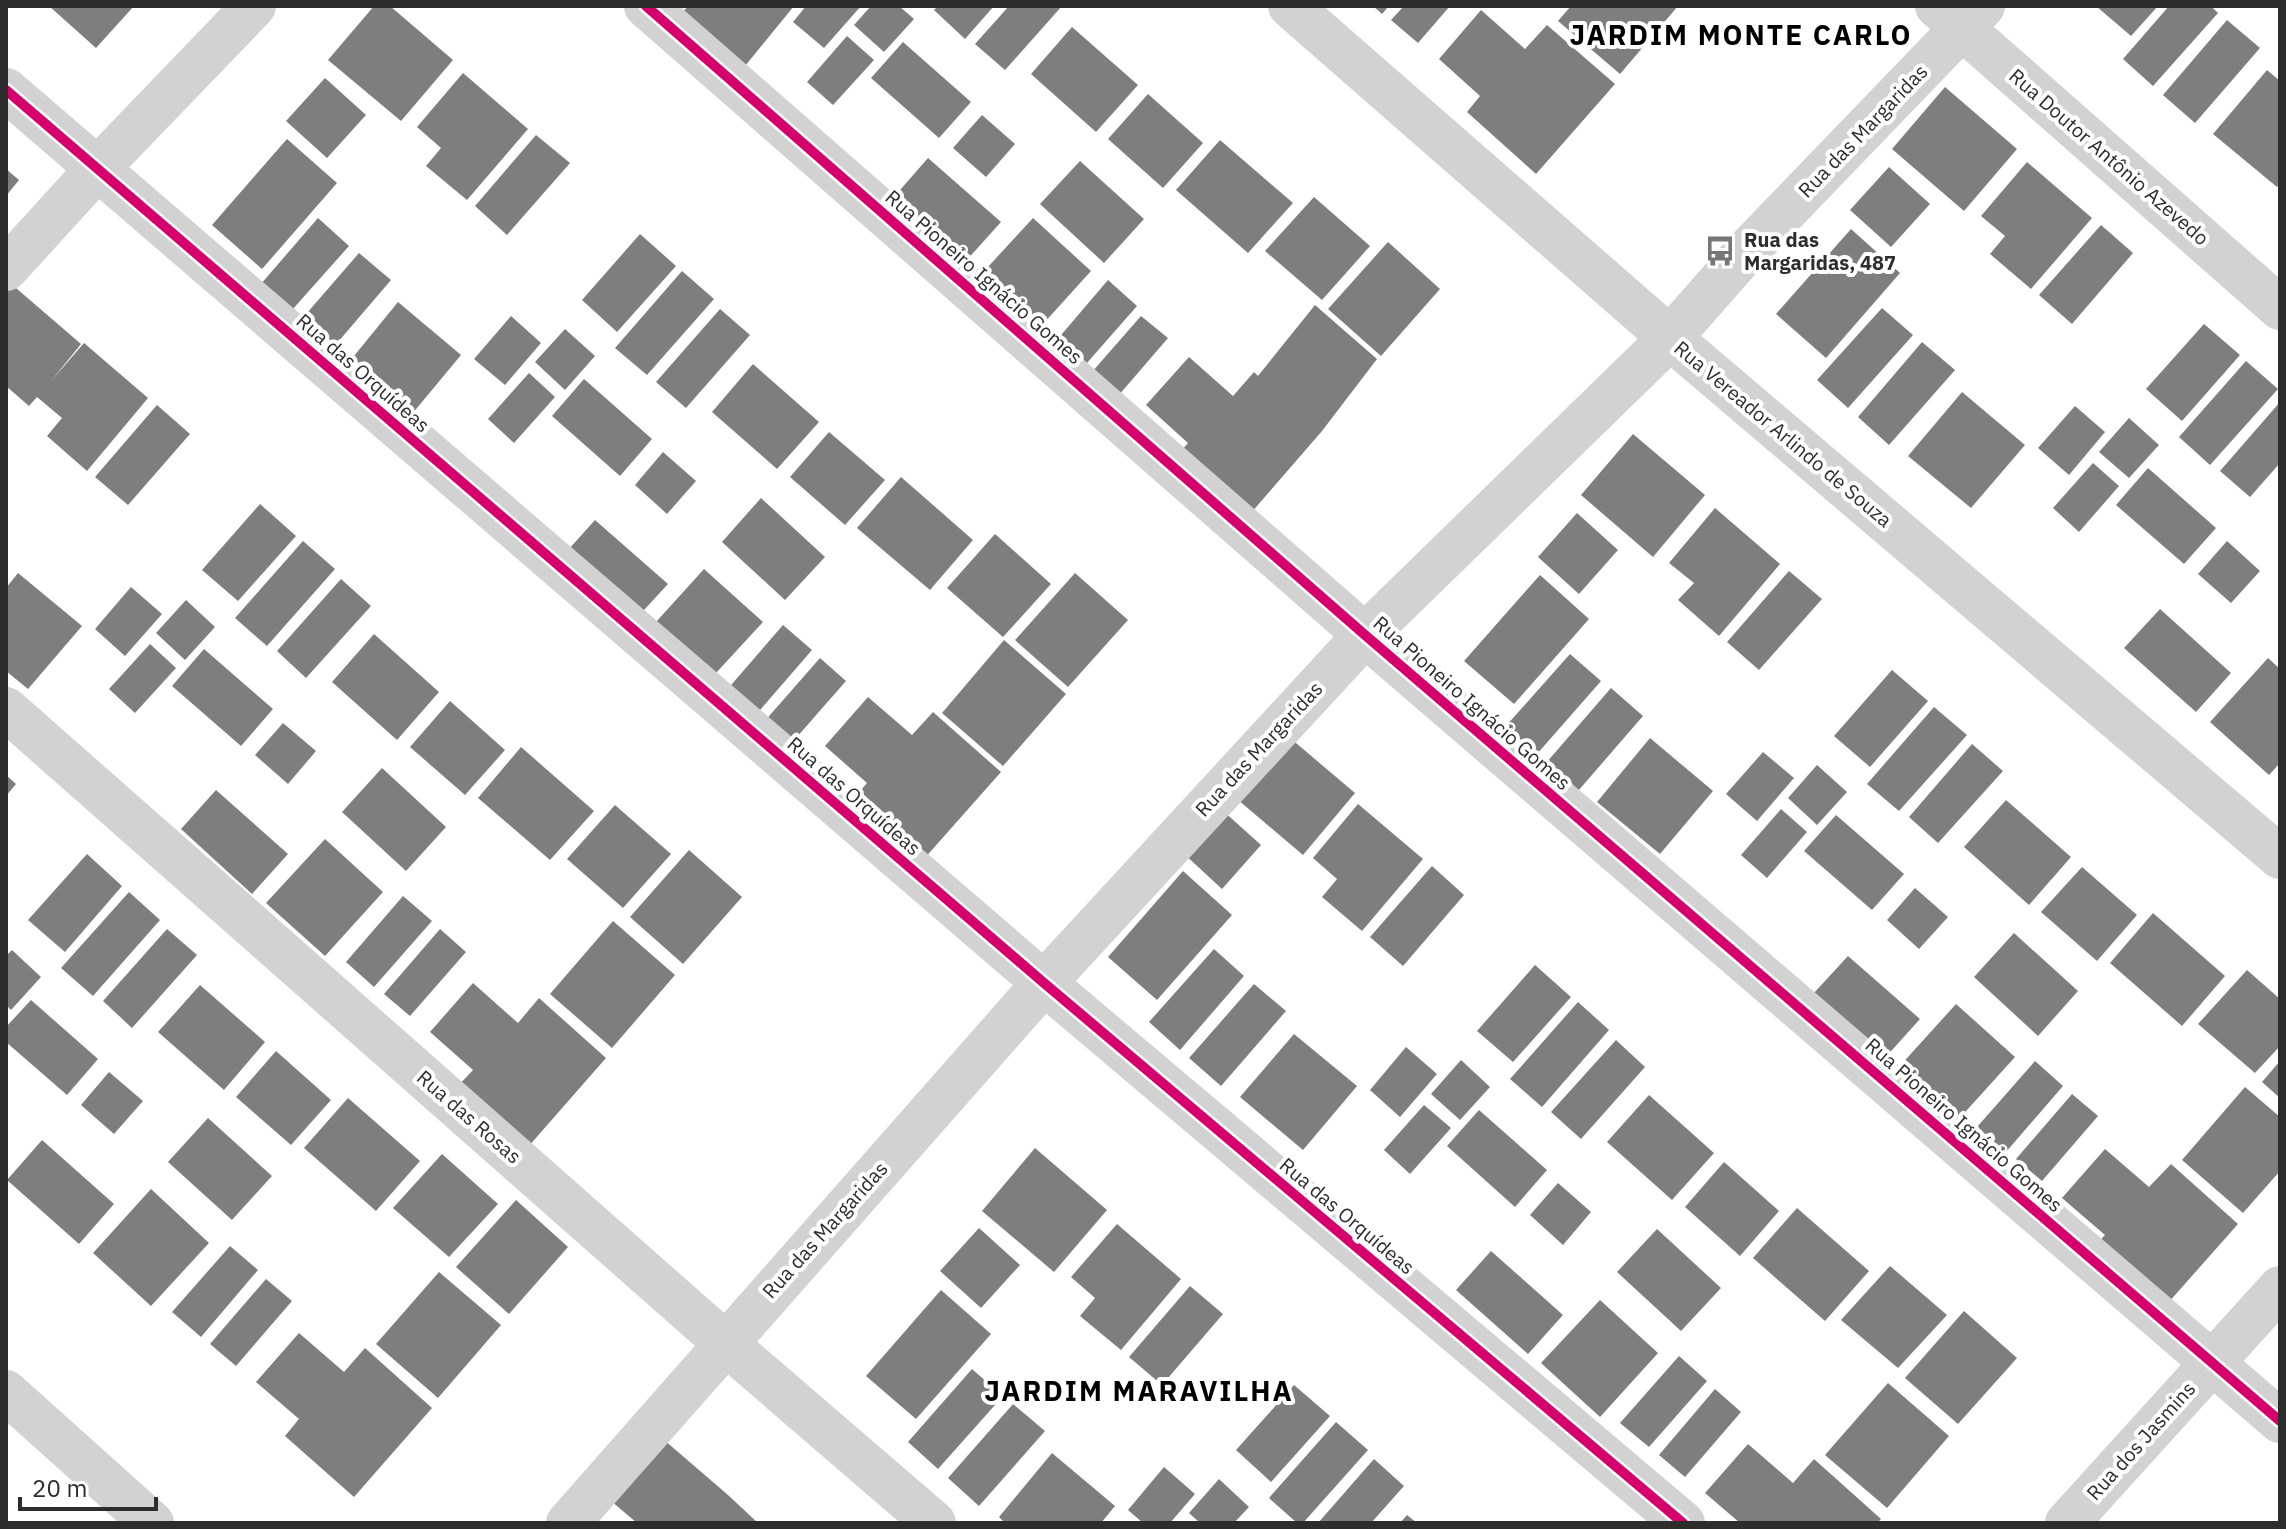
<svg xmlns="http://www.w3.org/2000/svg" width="2286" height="1529" viewBox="0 0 2286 1529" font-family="'IBM Plex Sans',sans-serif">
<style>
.building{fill:#7e7e7e}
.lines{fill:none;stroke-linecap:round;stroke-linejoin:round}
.minor{stroke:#d2d2d2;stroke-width:44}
.cycleway-casing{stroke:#fff;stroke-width:15}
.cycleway{stroke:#d6006c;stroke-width:10}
.labels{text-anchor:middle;stroke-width:8;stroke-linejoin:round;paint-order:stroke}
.street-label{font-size:20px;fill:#2d2d2d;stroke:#fff}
.poi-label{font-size:20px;font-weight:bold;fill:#2d2d2d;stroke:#fff;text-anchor:start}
.district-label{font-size:28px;font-weight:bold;letter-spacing:2px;fill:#000;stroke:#fff}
</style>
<rect width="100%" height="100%" fill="#fff"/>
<g class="building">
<path d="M49,6H134L96,48Z"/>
<path d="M374,6H390L453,60L401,121L328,60Z"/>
<path d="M688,6H794L745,66L682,13Z"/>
<path d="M806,6H861L824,48L793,22Z"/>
<path d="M871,6H899L914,19L884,52L854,25Z"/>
<path d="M938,6H994L965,39L934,10Z"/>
<path d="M1009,6H1062L1005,70L975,44Z"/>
<path d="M1373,6H1389L1382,14Z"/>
<path d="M1404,6H1450L1418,43L1391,20Z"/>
<path d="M1571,6H1678L1620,74L1558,21Z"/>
<path d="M2096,6H2158L2131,36Z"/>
<path d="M2169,6H2211L2218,13L2153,86L2123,59Z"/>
<path d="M1481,10L1525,49L1547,25L1615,84L1536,174L1467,112L1480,96L1439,59Z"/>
<path d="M2227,20L2260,48L2195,123L2163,95Z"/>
<path d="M1072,27L1138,85L1096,132L1031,74Z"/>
<path d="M847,36L874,60L833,105L807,82Z"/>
<path d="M903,42L971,102L939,138L871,78Z"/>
<path d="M2267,70L2280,81V183L2277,187L2213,134Z"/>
<path d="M463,73L528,129L467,200L426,166L441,148L417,127Z"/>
<path d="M325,78L366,115L327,158L286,121Z"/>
<path d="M1945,87L2017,149L1964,211L1892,149Z"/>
<path d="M1148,94L1203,143L1163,188L1108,139Z"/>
<path d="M982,115L1015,144L986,177L953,148Z"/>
<path d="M536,135L570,163L507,235L475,206Z"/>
<path d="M287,139L337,183L262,269L212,225Z"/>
<path d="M1220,140L1293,203L1248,253L1176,190Z"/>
<path d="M928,158L1001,222L965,262L893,198Z"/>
<path d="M1080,161L1144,219L1104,263L1040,204Z"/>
<path d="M2027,162L2092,218L2031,289L1990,254L2005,236L1981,216Z"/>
<path d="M1889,167L1930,204L1891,247L1850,210Z"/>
<path d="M6,169L19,180L6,196Z"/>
<path d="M1314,197L1370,246L1322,300L1265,251Z"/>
<path d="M318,218L349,246L284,319L254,292Z"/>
<path d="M1033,218L1091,271L1033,335L975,281Z"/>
<path d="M2101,225L2133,253L2072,324L2039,295Z"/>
<path d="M1851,229L1900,273L1826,358L1776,314Z"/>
<path d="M640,234L676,266L617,332L582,300Z"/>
<path d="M1388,242L1440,289L1381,356L1328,309Z"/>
<path d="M359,253L391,280L326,356L294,328Z"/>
<path d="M682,271L714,299L647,375L615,348Z"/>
<path d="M1108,280L1137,306L1079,372L1050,348Z"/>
<path d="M9,282L81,344L51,381L84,343L148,398L87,471L47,436L62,418L37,397L29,406L6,386V286Z"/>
<path d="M398,302L461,355L407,420L345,367Z"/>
<path d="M1315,305L1377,359L1322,431L1244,521L1174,459L1188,443L1146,405L1189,357L1233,396L1254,372L1258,376Z"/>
<path d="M1882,308L1913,335L1848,408L1817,380Z"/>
<path d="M720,309L750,335L686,408L656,382Z"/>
<path d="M511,316L541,343L505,385L474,359Z"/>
<path d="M1141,316L1168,338L1112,403L1085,380Z"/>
<path d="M2204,324L2240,355L2182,421L2146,389Z"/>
<path d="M565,329L595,356L565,390L535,362Z"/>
<path d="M1922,342L1955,370L1889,445L1858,417Z"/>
<path d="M2246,361L2278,389L2210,465L2179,437Z"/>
<path d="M753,364L819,422L777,469L712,412Z"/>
<path d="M529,373L555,397L514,443L488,419Z"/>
<path d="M584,379L652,439L620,476L552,416Z"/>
<path d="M1962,392L2025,445L1971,508L1908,456Z"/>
<path d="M2280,402V463L2250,497L2220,471Z"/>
<path d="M157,405L190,434L128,505L95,477Z"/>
<path d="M2075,406L2105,432L2069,475L2038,448Z"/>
<path d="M2129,418L2159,445L2129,478L2099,452Z"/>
<path d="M829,432L885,480L845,525L790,477Z"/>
<path d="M1633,434L1705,495L1653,557L1581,495Z"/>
<path d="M663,452L696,481L667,514L635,485Z"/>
<path d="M2093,463L2119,486L2079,532L2053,508Z"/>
<path d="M2148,468L2216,528L2184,564L2116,505Z"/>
<path d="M901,477L973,540L930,590L857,528Z"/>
<path d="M761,498L825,557L785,600L722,542Z"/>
<path d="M260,504L296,536L238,601L202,570Z"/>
<path d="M1715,508L1780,564L1719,636L1678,600L1694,583L1669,563Z"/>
<path d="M1577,513L1618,550L1579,594L1538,557Z"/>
<path d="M595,520L668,584L632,623L560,559Z"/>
<path d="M995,534L1051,584L1003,637L947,588Z"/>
<path d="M303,541L335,569L267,646L235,618Z"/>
<path d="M2227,541L2260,571L2231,603L2198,574Z"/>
<path d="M704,569L763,622L704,686L646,633Z"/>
<path d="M1789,571L1822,599L1759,670L1727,642Z"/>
<path d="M18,573L82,626L28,689L6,671V588Z"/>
<path d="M1075,573L1128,620L1068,687L1015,640Z"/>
<path d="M1540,575L1589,619L1514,704L1464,661Z"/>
<path d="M341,579L371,606L306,678L277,651Z"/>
<path d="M131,587L162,614L125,656L95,629Z"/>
<path d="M186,600L215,627L185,660L156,633Z"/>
<path d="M2160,609L2231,673L2196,712L2124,648Z"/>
<path d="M783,625L812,650L754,717L725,692Z"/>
<path d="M374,634L439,692L397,740L332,682Z"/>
<path d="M1004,640L1066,694L1003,766L942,713Z"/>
<path d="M150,644L176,668L135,713L109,689Z"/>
<path d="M204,649L273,709L241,746L172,686Z"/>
<path d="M1570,654L1601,681L1537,754L1505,727Z"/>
<path d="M820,658L846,681L789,746L763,723Z"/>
<path d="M2268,658L2280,669V763L2269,775L2210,722Z"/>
<path d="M1892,670L1928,701L1870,767L1834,736Z"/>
<path d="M1611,688L1643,716L1578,791L1546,763Z"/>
<path d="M868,697L912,735L933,712L1001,772L923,860L853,799L867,783L825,746Z"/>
<path d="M450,701L505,750L465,795L410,747Z"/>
<path d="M1934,707L1967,735L1899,811L1867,784Z"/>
<path d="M283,723L316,751L288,784L255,755Z"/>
<path d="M1283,732L1355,793L1303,855L1231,794Z"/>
<path d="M1650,738L1713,791L1660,854L1597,802Z"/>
<path d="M1972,744L2003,771L1938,843L1909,817Z"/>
<path d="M521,747L594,811L550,860L478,798Z"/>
<path d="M1763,752L1794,778L1757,821L1726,794Z"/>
<path d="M1817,765L1847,792L1817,825L1788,798Z"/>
<path d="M382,768L446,827L406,871L342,812Z"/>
<path d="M6,775L16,784L6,796Z"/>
<path d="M216,790L288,854L252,894L181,829Z"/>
<path d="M2006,800L2071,857L2029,905L1964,847Z"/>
<path d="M1358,804L1423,859L1362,931L1322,897L1337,879L1313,858Z"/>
<path d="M615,805L671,854L623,908L567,859Z"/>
<path d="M1221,809L1261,845L1222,889L1182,852Z"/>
<path d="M1781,809L1807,832L1767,878L1741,855Z"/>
<path d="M1836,815L1904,874L1872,910L1804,851Z"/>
<path d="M325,839L383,892L325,956L266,903Z"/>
<path d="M689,850L742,897L683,964L630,917Z"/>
<path d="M87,854L122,886L65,952L28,920Z"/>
<path d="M1432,866L1464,895L1403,966L1370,937Z"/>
<path d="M2082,867L2137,915L2097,961L2041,912Z"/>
<path d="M1183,871L1232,915L1157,1000L1108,957Z"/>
<path d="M1915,888L1948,917L1919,949L1887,920Z"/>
<path d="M129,892L160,920L93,996L61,968Z"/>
<path d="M403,896L432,921L374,987L346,962Z"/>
<path d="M2153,913L2225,976L2182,1026L2110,963Z"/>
<path d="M613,921L675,975L612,1048L550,994Z"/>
<path d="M167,929L197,955L132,1028L103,1001Z"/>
<path d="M440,929L466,952L410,1016L384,994Z"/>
<path d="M2014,933L2078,991L2038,1036L1974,977Z"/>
<path d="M1214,949L1244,976L1180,1050L1149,1022Z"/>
<path d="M12,950L41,977L11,1010L6,1005V956Z"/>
<path d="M1848,956L1920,1019L1884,1059L1813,994Z"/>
<path d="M1535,965L1571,997L1513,1062L1477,1031Z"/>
<path d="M2247,970L2280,999V1046L2255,1073L2198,1024Z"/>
<path d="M473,983L518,1023L539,998L606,1058L528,1147L458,1086L473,1070L430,1032Z"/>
<path d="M1254,984L1286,1011L1221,1086L1189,1058Z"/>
<path d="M200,985L265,1042L224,1090L158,1032Z"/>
<path d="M31,1000L98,1059L67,1095L6,1042V1027Z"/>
<path d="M1578,1002L1609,1030L1542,1107L1510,1079Z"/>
<path d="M1956,1004L2015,1057L1957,1121L1898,1068Z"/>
<path d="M1294,1034L1357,1086L1303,1150L1240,1097Z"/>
<path d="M1616,1040L1645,1067L1581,1139L1551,1112Z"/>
<path d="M1406,1047L1437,1074L1400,1117L1370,1090Z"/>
<path d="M276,1051L331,1100L291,1145L236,1097Z"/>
<path d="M1461,1060L1490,1087L1460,1120L1431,1094Z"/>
<path d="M2035,1061L2063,1086L2006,1152L1977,1127Z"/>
<path d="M2280,1061V1098L2262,1082Z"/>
<path d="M109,1072L143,1101L114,1134L81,1105Z"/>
<path d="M2245,1087L2280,1117V1171L2243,1213L2182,1160Z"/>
<path d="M2072,1094L2098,1116L2042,1181L2016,1159Z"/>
<path d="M1649,1095L1714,1153L1672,1200L1607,1142Z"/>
<path d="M348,1098L420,1161L376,1211L304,1148Z"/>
<path d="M1424,1105L1451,1128L1410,1174L1384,1150Z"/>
<path d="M1479,1110L1547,1170L1515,1207L1447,1146Z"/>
<path d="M208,1118L272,1176L232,1220L168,1162Z"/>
<path d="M42,1140L114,1204L79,1244L7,1180Z"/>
<path d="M1035,1148L1107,1210L1054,1272L982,1211Z"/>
<path d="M2105,1149L2149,1187L2171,1164L2238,1224L2160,1312L2090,1251L2105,1235L2062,1198Z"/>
<path d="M442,1154L498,1204L449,1257L393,1208Z"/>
<path d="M1724,1162L1779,1211L1740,1256L1685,1207Z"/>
<path d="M1558,1183L1591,1212L1563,1245L1530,1215Z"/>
<path d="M151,1189L209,1243L151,1306L93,1253Z"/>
<path d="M516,1200L568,1247L509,1314L456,1267Z"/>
<path d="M1797,1208L1869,1271L1825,1321L1753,1258Z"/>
<path d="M1117,1224L1181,1279L1121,1350L1080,1316L1095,1298L1071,1277Z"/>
<path d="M979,1228L1020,1265L981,1308L940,1271Z"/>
<path d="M1657,1229L1721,1288L1681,1331L1617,1272Z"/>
<path d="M230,1246L258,1270L201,1337L172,1312Z"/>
<path d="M1491,1251L1563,1315L1528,1354L1456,1290Z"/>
<path d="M1890,1266L1947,1315L1898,1368L1841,1320Z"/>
<path d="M439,1272L501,1325L438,1398L376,1344Z"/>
<path d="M266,1279L292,1301L236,1366L210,1344Z"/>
<path d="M1190,1286L1223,1314L1162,1385L1129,1357Z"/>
<path d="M941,1290L991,1334L916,1419L866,1376Z"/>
<path d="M1600,1300L1658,1353L1600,1417L1541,1363Z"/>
<path d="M1964,1311L2017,1358L1958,1424L1905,1378Z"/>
<path d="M299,1333L344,1372L365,1348L432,1408L354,1497L285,1436L299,1419L256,1382Z"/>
<path d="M1679,1356L1707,1381L1649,1447L1620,1423Z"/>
<path d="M972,1369L1003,1396L938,1469L908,1442Z"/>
<path d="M1888,1383L1949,1436L1887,1508L1825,1455Z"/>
<path d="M1294,1385L1330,1416L1271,1482L1236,1450Z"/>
<path d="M1715,1389L1741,1412L1685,1477L1659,1455Z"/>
<path d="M1013,1404L1045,1431L979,1506L948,1478Z"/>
<path d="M1336,1422L1368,1450L1303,1523H1297L1269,1498Z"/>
<path d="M656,1433L728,1495L758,1523H637L604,1495Z"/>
<path d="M1748,1444L1793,1483L1814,1459L1881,1519L1877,1523H1740L1705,1493Z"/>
<path d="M1052,1453L1115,1506L1101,1523H1005L999,1517Z"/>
<path d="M1374,1459L1404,1486L1371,1523H1318Z"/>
<path d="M1164,1467L1195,1494L1170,1523H1143L1128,1510Z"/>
<path d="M1219,1479L1249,1507L1234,1523H1200L1189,1513Z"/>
<path d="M1407,1515L1417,1523H1400Z"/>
</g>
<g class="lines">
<g class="minor">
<path d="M646,6L1365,635L2280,1421"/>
<path d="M1290,6L1670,338L2280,857"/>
<path d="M1937,6L2280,308"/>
<path d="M6,90L1044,983L1683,1523"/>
<path d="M6,269L98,168L254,6"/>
<path d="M6,709L725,1343L934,1523"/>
<path d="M6,1392L152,1523"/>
<path d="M568,1523L1044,983L1365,635L1670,338L1743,255L1983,6"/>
<path d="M2067,1523L2280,1288"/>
</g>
<g class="cycleway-casing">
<g id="cycleway">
<path d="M646,6L1365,635L2280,1421"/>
<path d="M6,90L1044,983L1683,1523"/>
</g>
</g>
<use href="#cycleway" class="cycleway"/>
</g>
<defs>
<g id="bus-bare" transform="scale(2.4)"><path d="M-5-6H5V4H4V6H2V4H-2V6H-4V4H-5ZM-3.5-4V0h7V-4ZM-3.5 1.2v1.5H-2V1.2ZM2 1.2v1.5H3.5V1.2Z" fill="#767676" stroke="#fff" stroke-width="2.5" paint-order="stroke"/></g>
</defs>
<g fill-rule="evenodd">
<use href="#bus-bare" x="1720" y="251"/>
</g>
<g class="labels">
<g class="street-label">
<text transform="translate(1863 131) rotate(-46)" y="7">Rua das Margaridas</text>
<text transform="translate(2109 157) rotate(41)" y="7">Rua Doutor Antônio Azevedo</text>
<text transform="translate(984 277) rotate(41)" y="7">Rua Pioneiro Ignácio Gomes</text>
<text transform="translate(363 373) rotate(41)" y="7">Rua das Orquídeas</text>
<text transform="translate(1783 434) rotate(40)" y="7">Rua Vereador Arlindo de Souza</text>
<text transform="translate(1472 703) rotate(41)" y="7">Rua Pioneiro Ignácio Gomes</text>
<text transform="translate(1259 749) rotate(-47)" y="7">Rua das Margaridas</text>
<text transform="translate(854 796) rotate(41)" y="7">Rua das Orquídeas</text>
<text transform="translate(469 1117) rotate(41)" y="7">Rua das Rosas</text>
<text transform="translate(1964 1125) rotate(41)" y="7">Rua Pioneiro Ignácio Gomes</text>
<text transform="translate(1347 1216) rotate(40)" y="7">Rua das Orquídeas</text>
<text transform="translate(825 1230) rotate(-48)" y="7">Rua das Margaridas</text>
<text transform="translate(2141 1441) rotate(-48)" y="7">Rua dos Jasmins</text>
</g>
<g class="poi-label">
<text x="1744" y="247">Rua das<tspan x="1744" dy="23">Margaridas, 487</tspan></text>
</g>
<g class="district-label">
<text x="1741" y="45">JARDIM MONTE CARLO</text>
<text x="1139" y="1401">JARDIM MARAVILHA</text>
</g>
</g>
<rect width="2286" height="1529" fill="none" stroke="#2d2d2d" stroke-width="16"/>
<path d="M20 1497v12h136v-12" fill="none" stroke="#2d2d2d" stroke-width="4"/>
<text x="32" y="1497" font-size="24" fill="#2d2d2d" stroke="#ffffff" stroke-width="6" paint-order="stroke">20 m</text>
</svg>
